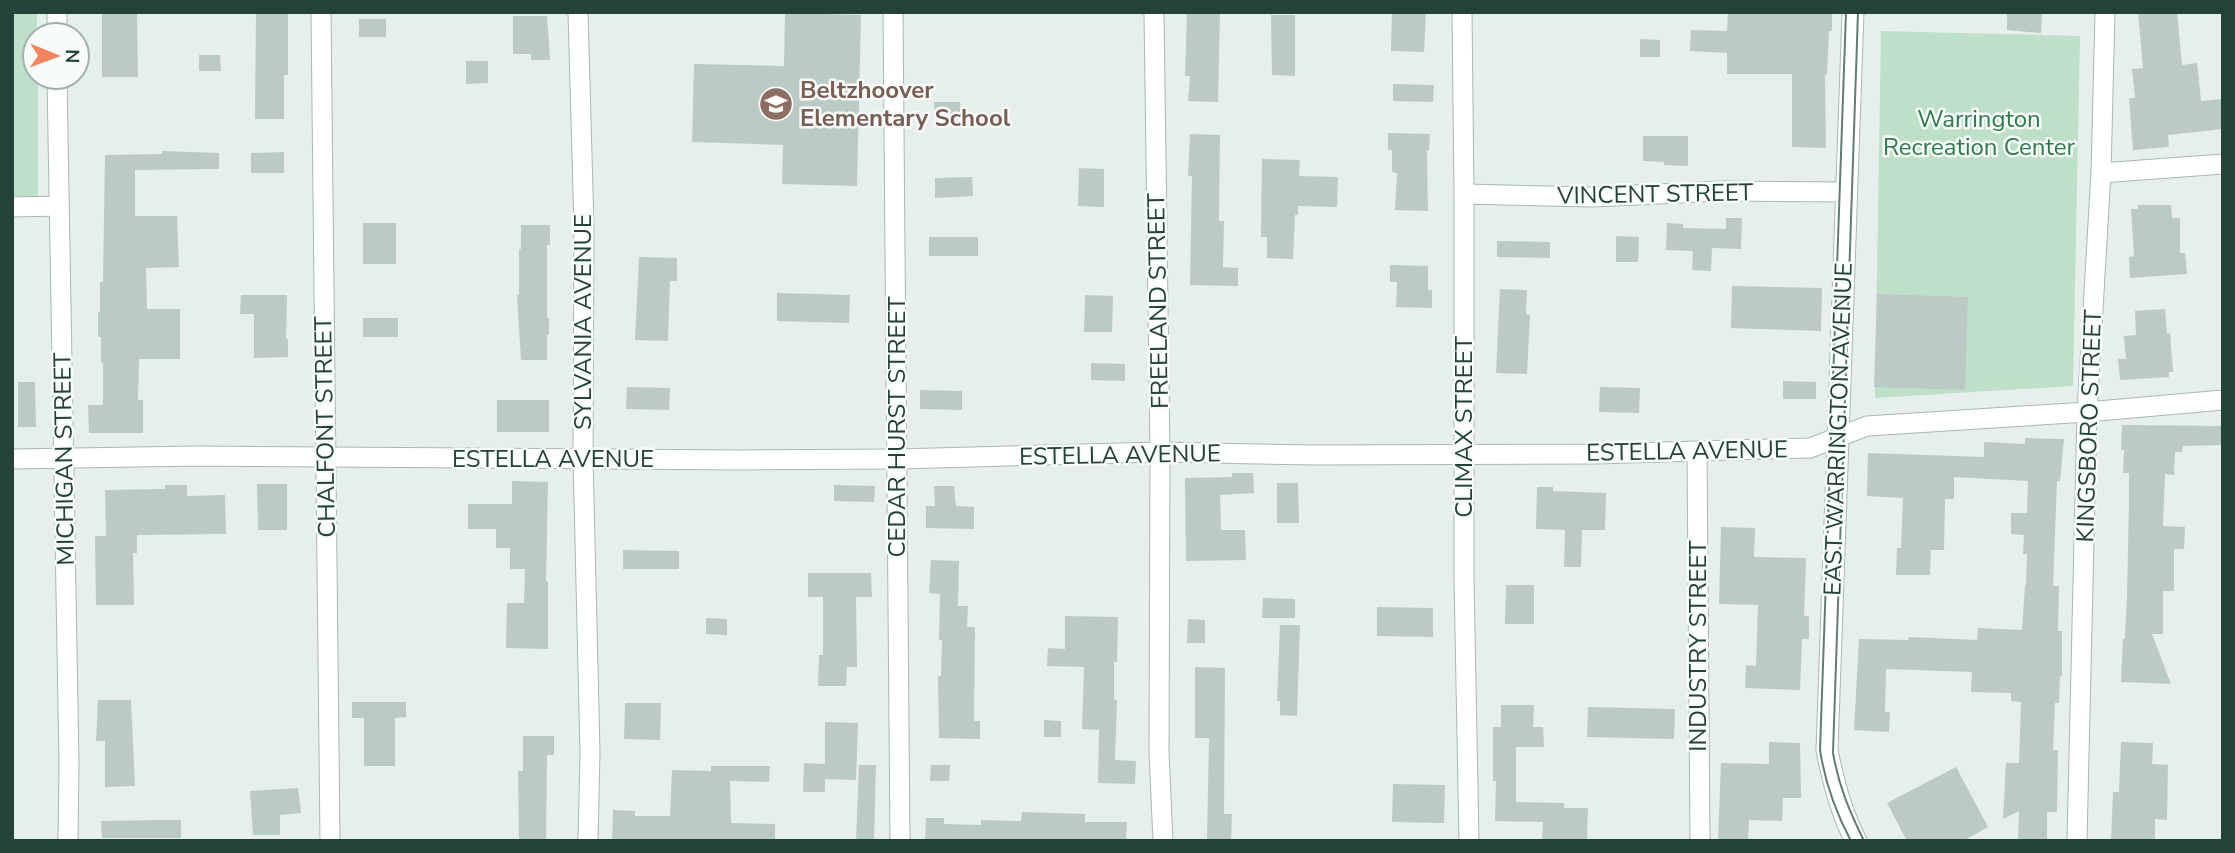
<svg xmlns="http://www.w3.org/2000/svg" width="2235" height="853" viewBox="0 0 2235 853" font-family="'Nunito Sans',sans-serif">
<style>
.green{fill:#bfe0c8}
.building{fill:#bbcac4}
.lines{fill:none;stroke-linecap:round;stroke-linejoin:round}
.street-casing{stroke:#a8b8b2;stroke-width:21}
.secondary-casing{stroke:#a4bbb3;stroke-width:23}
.street{stroke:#fff;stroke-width:19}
.secondary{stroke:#fff;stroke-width:21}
.tram{stroke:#5f7d75;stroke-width:2}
.labels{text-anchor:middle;stroke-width:5;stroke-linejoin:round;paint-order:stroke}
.education-label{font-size:24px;font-weight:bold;fill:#785e54;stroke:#f7fbf9;text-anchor:start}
.park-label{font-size:24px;fill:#2d7a4b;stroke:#f7fbf9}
.street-label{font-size:24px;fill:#24423a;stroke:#f7fbf9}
</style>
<rect width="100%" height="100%" fill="#e6efeb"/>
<g class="green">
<path d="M12,12H37V35H35V77H38V196H12Z"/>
<path d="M1881,31L2080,36L2073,386L1875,398Z"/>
</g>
<g class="building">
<path d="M102,12H137L138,77H102Z"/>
<path d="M256,12H288V75H284V119H255Z"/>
<path d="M1187,12H1220L1218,102L1188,101L1190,76H1185Z"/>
<path d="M1392,12H1426L1424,52L1391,51Z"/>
<path d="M1728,12H1832V31H1829L1827,75H1825L1826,148L1792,147V74H1727V53L1690,51L1691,30L1727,31Z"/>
<path d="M2007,12L2042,14L2041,33L2007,30Z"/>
<path d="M2138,12H2177L2182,65L2197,63L2201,101L2223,99V129L2168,135L2169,147L2133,150L2129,98H2135L2132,69L2143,68Z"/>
<path d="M785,13L861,15L857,186L782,184L783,145L692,142L694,64L784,66Z"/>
<path d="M1271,15H1295V76L1272,75Z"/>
<path d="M513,16H547L550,60H531V54H513Z"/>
<rect x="359" y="19" width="27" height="18"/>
<path d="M1640,39L1660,40V57H1640Z"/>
<path d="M199,55H220L221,71H199Z"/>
<path d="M466,61H488V83L466,84Z"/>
<path d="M1393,84L1434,85L1433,102L1393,101Z"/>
<path d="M934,102H960L961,119H935Z"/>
<path d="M1388,133L1430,134L1429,151L1427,150L1428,211L1395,210L1397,173L1392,172V150H1388Z"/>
<path d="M1190,134L1220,135L1219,221H1224L1223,267L1238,268V286L1190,285L1192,176H1188Z"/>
<path d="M1643,136H1688V166L1664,165V162L1643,161Z"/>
<path d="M162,151L219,153V169L135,170V216H177L179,267L146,268L147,309H180V359H139L138,400H143V433H89L88,405H103V363H101V337H98V312H100V282H103L105,155L162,154Z"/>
<path d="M284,152V173H251V153Z"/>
<path d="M1262,159L1300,160L1299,176L1338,177L1337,207L1298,206V215H1295L1293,259L1267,258V237H1261Z"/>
<path d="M1079,168L1104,169V207L1078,206Z"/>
<path d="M972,177L973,196L935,198V178Z"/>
<path d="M2138,205H2171L2172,218H2180V253H2185L2187,274L2130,278L2129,257L2134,256L2131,209H2138Z"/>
<path d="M1726,218H1742L1741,249L1712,248L1711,271L1692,270L1693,251L1666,250L1667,223L1683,224V228L1726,229Z"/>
<rect x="363" y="223" width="33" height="41"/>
<path d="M521,225H550V245H547V318H549V335H547V360H521L517,295H519V249H521Z"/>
<path d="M1616,236L1639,237L1638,262H1616Z"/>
<rect x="929" y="237" width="49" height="19"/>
<path d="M1497,241L1550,242V258L1497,257Z"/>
<path d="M639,257L677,258V281H670L668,341L635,340Z"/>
<path d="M1390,265L1428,266V290H1432V308L1396,307L1397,282H1390Z"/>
<path d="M1732,286L1822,288L1821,331L1731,328Z"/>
<path d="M1500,289L1527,290L1526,314L1530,315L1527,374L1496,373Z"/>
<path d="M777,293L850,295L849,323L777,321Z"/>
<path d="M1877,294L1968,297L1965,390L1874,387Z"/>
<path d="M241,295H287L286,339H288V357L254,358V314H240Z"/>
<path d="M1085,295L1113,296L1112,332H1084Z"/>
<path d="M2165,309L2167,334L2170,333L2173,372H2169V377L2120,380L2118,359H2126L2124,336L2136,335L2135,311Z"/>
<rect x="363" y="318" width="35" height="19"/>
<path d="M1091,363L1125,364V381L1091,380Z"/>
<path d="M1783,381L1816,382V399H1783Z"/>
<path d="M18,382H35L36,427H18Z"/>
<path d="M627,387L670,388L669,410L626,409Z"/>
<path d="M1600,387L1640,388L1639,413L1599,412Z"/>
<path d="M920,390L962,391V410L920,409Z"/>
<rect x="497" y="400" width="52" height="32"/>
<path d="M2122,425L2223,426V445L2183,446L2182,452H2175L2174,475L2165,474L2163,526L2185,527L2184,549H2174V591H2163V634H2152L2171,684L2121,682L2123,639H2125L2127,596L2129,501V473H2123L2124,450H2121Z"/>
<path d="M2025,438L2064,439L2060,481H2057L2053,586H2059L2058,631H2062V676H2060L2059,703H2055L2053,750H2058L2057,812H2047V841H2018L2019,811L2003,819L2006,763H2019L2021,702L2011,701V693L1971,692L1972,672L1886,669L1885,712H1890L1889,732L1854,730L1859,639L1908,640L1909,637L1977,640L1978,628L2022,630L2025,585H2026L2027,554H2023L2024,535L2011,534V513H2027L2028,481L1954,477V499H1945L1944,550H1931L1930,575H1896L1897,548H1901L1903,498L1867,496L1868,453L1984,457V442L2025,444Z"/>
<path d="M1232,473H1253L1254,493L1220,495L1221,530H1245L1246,560L1186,561L1185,478L1232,477Z"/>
<path d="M512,481L548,482L546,581H548V649L506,648L507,603H524L525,569H510V548H496V529H468V504H512Z"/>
<path d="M1277,483H1298L1299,523H1277Z"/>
<path d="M257,484H287V530H258Z"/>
<path d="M165,485H187V496L225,495L226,534L137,535V553H133L134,605H96L95,536H106L105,490L165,489Z"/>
<path d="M834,485L875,486L874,502L834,501Z"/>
<path d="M934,486H954L956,506L974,507V529L926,528V506H935Z"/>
<path d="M1537,487H1553V491L1606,493L1605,530H1582L1581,567H1564L1565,530L1536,529Z"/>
<path d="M1721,527L1755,528L1754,557L1806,558L1804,616H1809V639H1802L1800,690L1745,688L1746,665L1756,666L1758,605L1719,604Z"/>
<path d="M623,550L679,551V569H623Z"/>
<path d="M931,560L959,561L958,606H968L967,627H975L974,721H980V739L939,738L938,676H941L942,640H939L940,594L929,593Z"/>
<path d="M808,573H871L872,597H856L857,667H847L846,686H818L819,655H823V597H808Z"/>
<path d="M1506,585H1534V624H1505Z"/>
<path d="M1263,598L1295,599V618H1262Z"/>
<path d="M1377,607L1433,608V637L1377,636Z"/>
<path d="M1065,616L1118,617L1117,662H1114V700H1117L1115,760L1136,761L1135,784L1098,783L1099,730L1082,729L1084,667L1047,666L1048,648L1065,649Z"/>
<path d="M706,618L727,619V635L706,634Z"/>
<path d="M1188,619L1205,620V643H1187Z"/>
<path d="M1280,625H1300L1297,716L1280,715V701H1277Z"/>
<path d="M1195,667L1225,668L1224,814H1232L1231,841H1207L1209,738H1195Z"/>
<path d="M98,700H131L135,786L105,787V741H96Z"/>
<path d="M352,702H406V717L395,718V766H364V718H352Z"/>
<path d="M625,703H661L660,740L624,739Z"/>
<path d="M1501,705H1534L1533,727H1543L1544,747H1516V802L1564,803V808H1588L1587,841H1542L1543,822L1495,821L1496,781H1493V727H1501Z"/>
<path d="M1588,707L1675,709L1674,739L1587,737Z"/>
<path d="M1044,720L1061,721V737H1044Z"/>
<path d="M825,722L858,723L856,780L825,779V792H803L804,763L825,764Z"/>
<path d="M523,736H554V755H547L546,841H519L518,771H523Z"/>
<path d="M1769,742L1800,743L1801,798H1783L1782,821L1749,820L1748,841H1718L1721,763L1769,764Z"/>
<path d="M2121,742L2153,743L2152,764L2168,765L2167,820L2155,819V841H2111L2113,792H2119Z"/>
<path d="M859,765H876L874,841H856Z"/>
<path d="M931,765H950L949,781H930Z"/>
<path d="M711,766H770L769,782L730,781L731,823L775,824V841H612L613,810L635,811V816H670L672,770L711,771Z"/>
<path d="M1956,767L1988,827L1963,841H1907L1887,803Z"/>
<path d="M1393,784L1445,785L1444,823L1392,822Z"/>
<path d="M298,788L301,813L280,815V835H253L250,791Z"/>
<path d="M1022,812L1085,814V822H1127L1126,841H925L926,818H944V824L981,825V820L1021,821Z"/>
<path d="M159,820H181V838H102L101,821Z"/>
</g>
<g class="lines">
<g class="street-casing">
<g id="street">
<path d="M57,12V35"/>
<path d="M321,12L330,841"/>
<path d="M578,12L584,228L583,457L590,752L588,841"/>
<path d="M893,12L900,841"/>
<path d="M1154,12L1160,452L1159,752L1163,841"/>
<path d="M1462,12L1464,194V579L1469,841"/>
<path d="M57,77L69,764L68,841"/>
<path d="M2101,173L2223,164"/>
<path d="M1464,194L1593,197L1722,191L1846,192"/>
<path d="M12,207L59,206"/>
<path d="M1697,451L1700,841"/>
<path d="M12,459L198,456L742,460L898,459L1160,452L1315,455L1596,454L1697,451L1810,448L1867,426L2087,412L2223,400"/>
<path d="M2077,841L2087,412L2101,173L2105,12"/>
</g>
</g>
<g class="secondary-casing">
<path id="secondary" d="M1853,12L1827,750C1833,782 1841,812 1856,841"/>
</g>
<use href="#street" class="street"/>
<use href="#secondary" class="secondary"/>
<g class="tram">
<path d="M1846,12L1820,750C1825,783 1835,811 1851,841"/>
<path d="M1858,12L1833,753C1839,787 1849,810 1864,841"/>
</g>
</g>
<defs>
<g id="school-disc" transform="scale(1.75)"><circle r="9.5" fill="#8d6e63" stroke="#f7fbf9"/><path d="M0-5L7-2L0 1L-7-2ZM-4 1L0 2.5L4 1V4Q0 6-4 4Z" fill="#fff"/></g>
</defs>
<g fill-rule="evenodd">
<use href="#school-disc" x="776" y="104"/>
</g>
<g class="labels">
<g class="education-label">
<text x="800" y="98">Beltzhoover<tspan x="800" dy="28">Elementary School</tspan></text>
</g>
<g class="park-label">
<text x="1979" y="127">Warrington<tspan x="1979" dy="28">Recreation Center</tspan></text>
</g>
<g class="street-label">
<text transform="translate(1655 194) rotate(-1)" y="8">VINCENT STREET</text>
<text transform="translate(1158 301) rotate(-91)" y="8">FREELAND STREET</text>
<text transform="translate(583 322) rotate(-90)" y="8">SYLVANIA AVENUE</text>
<text transform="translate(2089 426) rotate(-88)" y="8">KINGSBORO STREET</text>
<text transform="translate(325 427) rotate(-91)" y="8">CHALFONT STREET</text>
<text transform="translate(897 427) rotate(-90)" y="8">CEDAR HURST STREET</text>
<text transform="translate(1464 427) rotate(-90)" y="8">CLIMAX STREET</text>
<text transform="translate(1838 429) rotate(-88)" y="8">EAST WARRINGTON AVENUE</text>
<text transform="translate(1687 451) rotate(-1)" y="8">ESTELLA AVENUE</text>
<text transform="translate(1120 455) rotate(-1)" y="8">ESTELLA AVENUE</text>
<text transform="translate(64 459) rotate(-91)" y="8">MICHIGAN STREET</text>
<text x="553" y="467">ESTELLA AVENUE</text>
<text transform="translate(1698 646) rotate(-90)" y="8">INDUSTRY STREET</text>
</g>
</g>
<rect width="2235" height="853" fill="none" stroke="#24423a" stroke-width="28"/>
<g transform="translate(56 56) rotate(91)"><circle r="33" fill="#f7fbf9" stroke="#a3b1ad" stroke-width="2"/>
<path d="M0-5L12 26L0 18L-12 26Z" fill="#f4845f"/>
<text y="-10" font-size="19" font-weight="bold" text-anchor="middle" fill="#24423a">N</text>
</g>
</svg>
